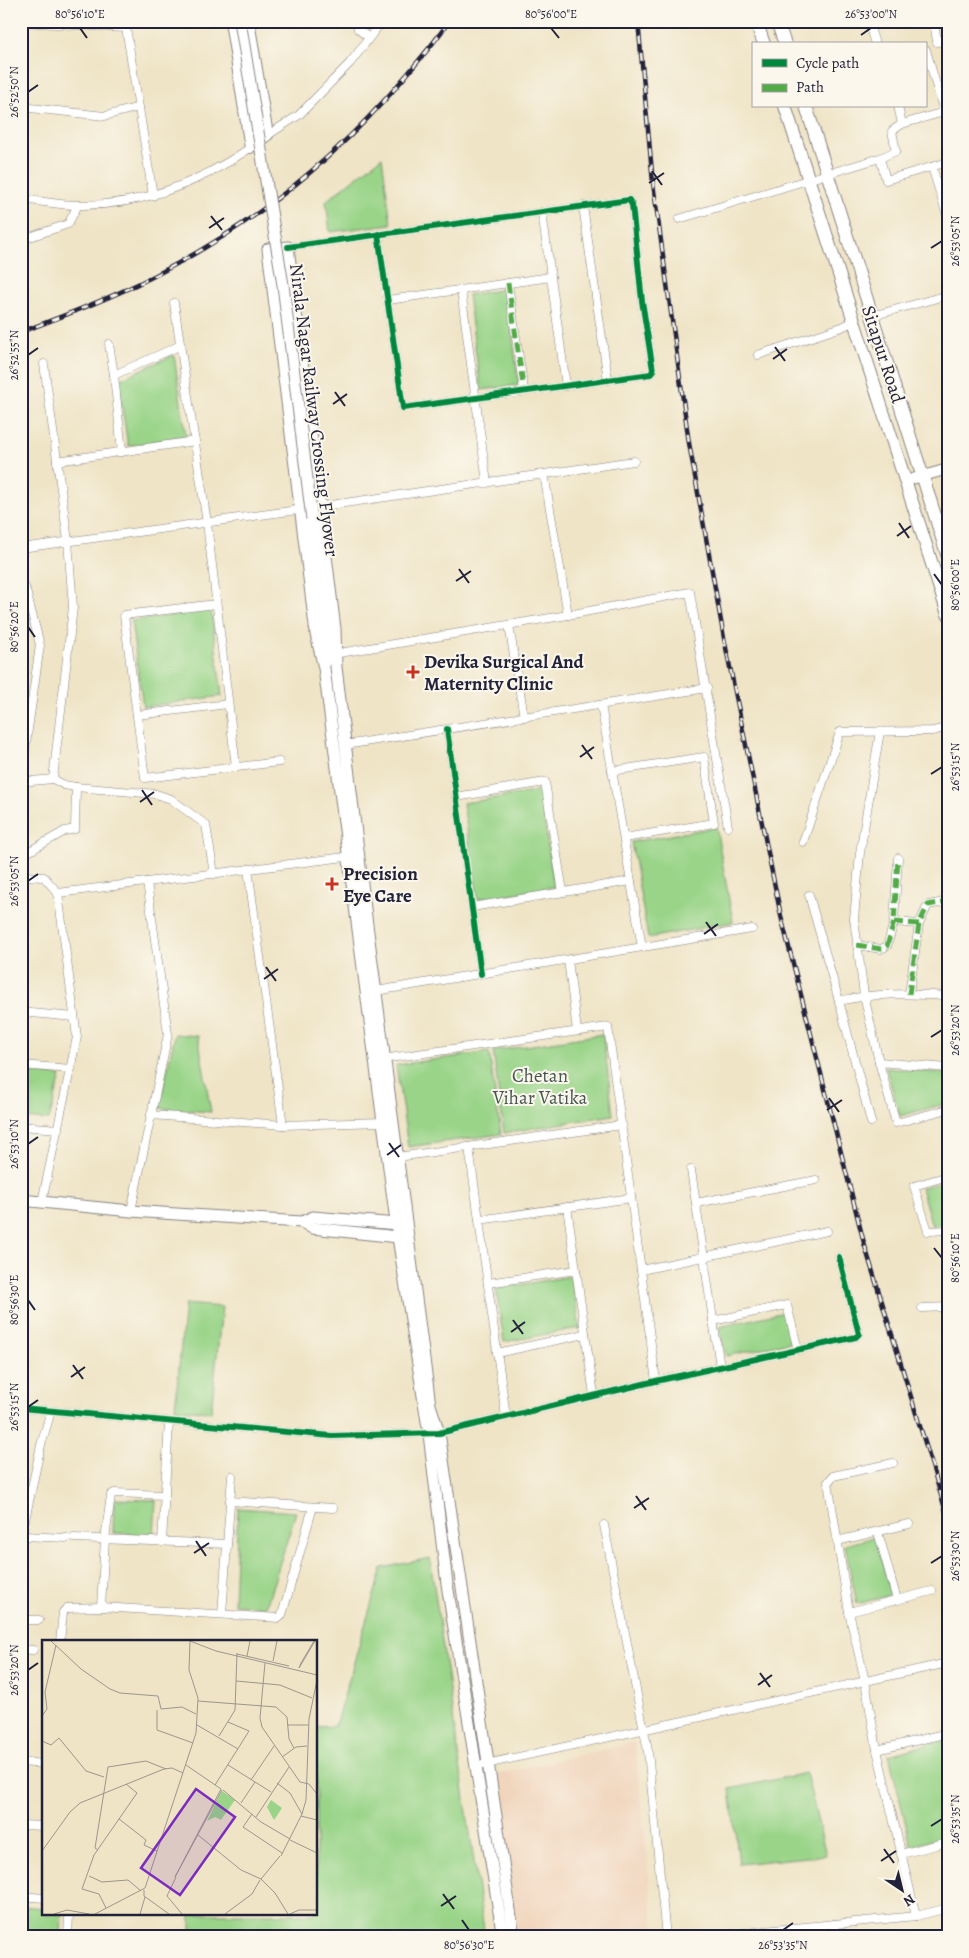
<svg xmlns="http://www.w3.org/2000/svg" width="969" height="1958" viewBox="0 0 969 1958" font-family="Alegreya,serif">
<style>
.built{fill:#f1d5bd}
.green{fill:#99d488;stroke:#5e7b62}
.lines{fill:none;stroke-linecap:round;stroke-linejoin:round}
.minor-casing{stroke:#888380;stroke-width:9}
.tertiary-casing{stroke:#888380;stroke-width:12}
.secondary-casing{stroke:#888380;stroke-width:13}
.primary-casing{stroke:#888380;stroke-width:14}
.minor{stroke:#fff;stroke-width:8}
.tertiary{stroke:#fff;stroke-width:10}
.secondary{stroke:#fff;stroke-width:11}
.primary{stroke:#fff;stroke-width:12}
.rail-casing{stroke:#22223b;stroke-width:4.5}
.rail{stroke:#fbf7ec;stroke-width:2.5;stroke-dasharray:8;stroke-linecap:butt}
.secondary-bridge-casing{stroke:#888380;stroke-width:13;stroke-linecap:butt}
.secondary-bridge{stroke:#fff;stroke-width:11}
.quiet{stroke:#53aa46;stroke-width:5;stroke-dasharray:10 5;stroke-linecap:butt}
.cycleway-casing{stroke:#fbf7ec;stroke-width:9}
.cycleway{stroke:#00873e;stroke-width:6}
.ticks{fill:none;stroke:#22223b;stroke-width:2}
.poi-dot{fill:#c8321e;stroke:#fbf7ec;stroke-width:2}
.labels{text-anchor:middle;stroke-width:4;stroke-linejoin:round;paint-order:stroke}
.street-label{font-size:19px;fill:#22223b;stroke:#fbf7ec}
.poi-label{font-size:19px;font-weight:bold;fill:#22223b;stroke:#fbf7ec;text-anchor:start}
.park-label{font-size:19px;fill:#465752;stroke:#fbf7ec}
.inset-road{fill:none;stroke:#9d968e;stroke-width:1}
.view{fill:#7b2cbf;fill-opacity:0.15;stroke:#7b2cbf;stroke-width:2.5}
.inset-edge{fill:none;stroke:#22223b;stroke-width:2.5}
.neatline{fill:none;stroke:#22223b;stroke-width:2}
.ticks-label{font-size:12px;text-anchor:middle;fill:#22223b}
</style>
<rect width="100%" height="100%" fill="#fbf7ec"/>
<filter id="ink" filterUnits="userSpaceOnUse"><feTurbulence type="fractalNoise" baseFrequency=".02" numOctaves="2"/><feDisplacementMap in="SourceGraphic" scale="10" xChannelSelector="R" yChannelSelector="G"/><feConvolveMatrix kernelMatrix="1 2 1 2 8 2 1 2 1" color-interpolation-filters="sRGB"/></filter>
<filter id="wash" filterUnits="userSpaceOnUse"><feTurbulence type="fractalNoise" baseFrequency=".0096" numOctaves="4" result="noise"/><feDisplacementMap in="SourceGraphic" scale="20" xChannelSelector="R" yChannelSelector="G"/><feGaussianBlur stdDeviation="1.12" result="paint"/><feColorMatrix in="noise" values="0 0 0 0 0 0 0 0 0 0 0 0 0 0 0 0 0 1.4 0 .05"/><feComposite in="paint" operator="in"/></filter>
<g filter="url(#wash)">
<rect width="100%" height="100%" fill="#efe4c6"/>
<path class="built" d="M635,1742L655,1937H517L496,1775Z"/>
<g class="green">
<path d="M382,157L391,224L330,232L326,201Z"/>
<path d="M506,289L519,385L481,390L468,295Z"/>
<path d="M174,355L186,436L128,446L118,380Z"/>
<path d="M211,610L222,696L143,707L131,621Z"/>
<path d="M540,791L554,887L478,899L463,803Z"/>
<path d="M716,827L733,922L648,938L631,842Z"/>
<path d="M175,1034L198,1036L211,1112L159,1108Z"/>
<path d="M603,1034L613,1115L504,1133L493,1051Z"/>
<path d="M489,1052L501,1134L408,1147L396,1065Z"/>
<path d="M886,1068L944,1073L948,1085V1103L900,1116Z"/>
<path d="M21,1072L61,1076L49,1120L21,1118Z"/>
<path d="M948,1180V1225L932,1226L921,1188Z"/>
<path d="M571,1276L580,1328L504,1342L496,1289Z"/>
<path d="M185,1304L222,1307L211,1412L175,1408Z"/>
<path d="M784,1312L791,1342L726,1356L719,1327Z"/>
<path d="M114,1499L156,1500L154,1535L113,1533Z"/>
<path d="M238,1508L296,1512L266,1607L234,1604Z"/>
<path d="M875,1537L891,1595L857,1604L845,1545Z"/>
<path d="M430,1558L485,1937H191V1914H316V1727L335,1726L382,1568Z"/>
<path d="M943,1740L948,1755V1836L911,1846L889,1755Z"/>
<path d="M806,1773L826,1855L739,1864L730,1789Z"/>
<path d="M23,1906L44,1908V1914H62L61,1937H21Z"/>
</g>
</g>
<g filter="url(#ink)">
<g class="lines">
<g class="minor-casing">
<g id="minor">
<path d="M125,21L153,196"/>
<path d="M357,21L358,29L369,38"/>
<path d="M868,21L875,44"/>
<path d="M934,21L937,42L948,40"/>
<path d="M21,22L126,28"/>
<path d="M780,28L805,21"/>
<path d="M898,106L902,124L944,112L926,50"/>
<path d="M21,107L105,116L139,107"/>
<path d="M268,135L299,115L350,63L382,21"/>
<path d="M880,158L896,151L892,131L902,124"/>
<path d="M932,167L948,219"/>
<path d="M21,199C40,201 60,205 78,205C141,206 199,183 250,148"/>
<path d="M583,206L608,380"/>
<path d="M542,212L566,386"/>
<path d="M679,219L880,158L886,180L948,162"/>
<path d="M21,240L68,224L78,205"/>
<path d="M288,247L629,200L632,205L642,301L653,370L651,374L403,408L378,234"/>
<path d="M508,283L524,391"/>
<path d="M461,290L487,483"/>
<path d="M388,300L551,277"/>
<path d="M174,303L207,523L236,767"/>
<path d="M872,316L948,295"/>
<path d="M109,344L114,375"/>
<path d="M758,355L842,327L854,321"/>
<path d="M44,364L68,541L73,607L53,779"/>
<path d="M122,452L114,375L181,345"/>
<path d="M57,461L195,441"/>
<path d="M544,474L568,615"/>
<path d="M317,507L634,461"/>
<path d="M21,548L305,509"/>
<path d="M216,604L124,615L145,778L279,762"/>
<path d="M509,625L524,717"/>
<path d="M333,654L568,615L690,592L728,827"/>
<path d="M601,705L642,947"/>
<path d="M137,715L228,704"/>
<path d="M447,729L481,974"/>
<path d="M345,745L707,688"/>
<path d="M612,771L704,757L714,823L624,838"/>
<path d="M21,778L40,645L25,587"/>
<path d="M21,782L53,779L64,785L76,787L156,794L171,799L206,825L214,874"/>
<path d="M456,797L545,782L563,892"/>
<path d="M803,842L840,732L933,731L948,727"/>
<path d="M21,856L65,831L75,829L76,787"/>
<path d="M248,869L283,1125"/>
<path d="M21,876L44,877L58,893L77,1037L42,1202"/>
<path d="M58,893L353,856"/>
<path d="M809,895L839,1001C876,992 909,994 948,996"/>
<path d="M472,907L631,881"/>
<path d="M894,922L919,924"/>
<path d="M857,945L881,949L887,946L894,922L898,858"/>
<path d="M568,960L577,1031"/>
<path d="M376,991L752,929"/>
<path d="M909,994L919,924L928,905L945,902L948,886"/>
<path d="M839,1001L871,1122"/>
<path d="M21,1012L74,1017"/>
<path d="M382,1059L608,1027L656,1381"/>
<path d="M879,1062L864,995L854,919L860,853L880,731"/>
<path d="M21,1065L71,1069"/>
<path d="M948,1070L947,1068L879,1062L896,1123L948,1109"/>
<path d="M151,1115L283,1125L383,1122"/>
<path d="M21,1126L58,1129"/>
<path d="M469,1147L506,1417"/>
<path d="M398,1157L622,1125"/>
<path d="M691,1170L720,1367"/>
<path d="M948,1176L914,1186L928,1231L948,1230"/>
<path d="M696,1203L816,1180"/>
<path d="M567,1207L594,1395"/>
<path d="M131,1211L168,1034L147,882"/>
<path d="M479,1220L631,1198"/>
<path d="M641,1270L827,1231"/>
<path d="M488,1283L576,1270"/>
<path d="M922,1308L948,1307"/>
<path d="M713,1321L787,1305L798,1350"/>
<path d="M497,1353L585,1334"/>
<path d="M21,1408L332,1436L439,1433L656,1381L856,1337L859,1334L839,1257"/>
<path d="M51,1411L41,1445L22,1534L23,1536L67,1538"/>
<path d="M893,1463L833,1476L828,1482L849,1612L865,1681L877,1750L916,1916"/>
<path d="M230,1501L333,1508"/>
<path d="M604,1525L648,1751L666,1937"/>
<path d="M878,1532L897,1600"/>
<path d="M74,1538L227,1544"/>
<path d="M837,1541L909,1524"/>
<path d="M162,1542L169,1422"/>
<path d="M101,1607L105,1539L111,1495L114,1493L165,1495"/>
<path d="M849,1612L932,1591"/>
<path d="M222,1614L232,1476"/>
<path d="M21,1620H39"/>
<path d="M60,1642L63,1612L67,1608L101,1607L279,1618L282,1615L313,1507"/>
<path d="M21,1649L33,1650"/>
<path d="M21,1716H25"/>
<path d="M877,1750L948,1733"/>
<path d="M21,1762L44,1764"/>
<path d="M477,1766L948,1663"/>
<path d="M21,1825L44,1826"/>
<path d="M901,1854L948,1842"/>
<path d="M21,1896L44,1898"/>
<path d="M834,1924L836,1937"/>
<path d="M68,1937L69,1914"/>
<path d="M704,1937L916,1916L948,1908"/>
</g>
</g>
<g class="tertiary-casing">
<g id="tertiary">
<path d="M230,21L250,148L268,135L249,21"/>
<path d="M905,481L948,469"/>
</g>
</g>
<g class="secondary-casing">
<g id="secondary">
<path d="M312,519L329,655L331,659"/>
<path d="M21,1200L131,1211L237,1218L302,1222L313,1217L397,1224"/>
<path d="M302,1222L312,1228L398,1237"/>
<path d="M503,1937L447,1584L429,1434L398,1237L324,668L316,634L268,249L288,247L335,629L336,667L366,917L430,1405L439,1433L514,1937"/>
</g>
</g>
<g class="primary-casing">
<g id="primary">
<path d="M756,21L764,44"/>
<path d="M777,21L785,44"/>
<path d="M785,106L948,614"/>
<path d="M806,106L948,557"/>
</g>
</g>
<use href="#minor" class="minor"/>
<use href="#tertiary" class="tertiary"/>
<use href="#secondary" class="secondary"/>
<use href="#primary" class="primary"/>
<g class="rail-casing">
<g id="rail">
<path d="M638,21L653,183L689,443L724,638L781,916L864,1243L948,1518"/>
<path d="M21,332C66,315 111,298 154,276C250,227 335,160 404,78C420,59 436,41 449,21"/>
</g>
</g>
<use href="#rail" class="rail"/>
<g class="secondary-bridge-casing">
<path id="secondary-bridge" d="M240,21L283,285L312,519"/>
</g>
<use href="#secondary-bridge" class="secondary-bridge"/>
<g class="quiet">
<path d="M508,283L524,391"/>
<path d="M894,922L919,924"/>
<path d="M857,945L881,949L887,946L894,922L898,858"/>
<path d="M909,994L919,924L928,905L945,902L948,886"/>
</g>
<g class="cycleway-casing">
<g id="cycleway">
<path d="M288,247L629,200L632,205L642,301L653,370L651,374L403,408L378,234"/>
<path d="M447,729L481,974"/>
<path d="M21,1408L332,1436L439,1433L656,1381L856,1337L859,1334L839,1257"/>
</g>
</g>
<use href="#cycleway" class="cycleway"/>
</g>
</g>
<path class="ticks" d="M80,28L87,38M551,28L559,38M861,35L871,28M28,92L38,85M652,171L662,185M649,183L664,173M211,216L222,230M209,228L224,218M931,248L942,241M775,347L785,361M28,355L38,348M773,359L787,349M335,392L345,406M333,404L347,394M899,523L909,538M897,536L911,526M459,569L469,583M934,574L942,585M456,581L471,571M28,627L35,637M582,745L592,759M580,757L594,747M931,774L942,767M142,790L152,805M140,802L154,792M28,881L38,874M706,922L716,936M704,934L718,924M266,967L276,981M264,979L278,969M931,1037L942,1030M829,1098L839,1112M827,1110L842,1100M389,1143L399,1157M28,1144L38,1137M387,1155L401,1145M934,1248L942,1258M28,1300L35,1310M513,1320L523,1334M511,1332L525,1322M73,1365L83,1379M71,1377L85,1367M28,1407L38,1400M636,1496L646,1510M634,1508L649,1498M196,1541L206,1556M194,1553L209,1543M931,1563L942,1556M28,1670L38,1663M760,1673L770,1687M758,1685L772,1675M931,1826L942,1819M884,1849L894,1863M881,1861L896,1851M443,1894L454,1909M441,1906L456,1896M462,1920L469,1930M783,1930L793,1923"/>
<g class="poi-dot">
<path d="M410.5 664.5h5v5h5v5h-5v5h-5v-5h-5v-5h5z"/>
<path d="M329.5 876.5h5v5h5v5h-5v5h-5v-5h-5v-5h5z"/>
</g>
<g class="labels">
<g class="street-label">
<text transform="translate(884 354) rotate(72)" y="7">Sitapur Road</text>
<text transform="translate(315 410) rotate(83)" y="7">Nirala Nagar Railway Crossing Flyover</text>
</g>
<g class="poi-label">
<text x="424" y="668">Devika Surgical And<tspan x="424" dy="22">Maternity Clinic</tspan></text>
<text x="343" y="880">Precision<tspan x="343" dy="22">Eye Care</tspan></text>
</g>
<g class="park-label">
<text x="540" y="1082">Chetan<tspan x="540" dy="22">Vihar Vatika</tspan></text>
</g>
</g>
<g transform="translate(42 1640)">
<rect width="275" height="275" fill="#efe4c6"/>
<path d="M180,151L193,160L179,180L173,177L165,181ZM229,160L240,168L232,180L225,167Z" fill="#99d488"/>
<path class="inset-road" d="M9,1L39,29L68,49L78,53L116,56L119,69M148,1L174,11L275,35M272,1L259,23L257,28L273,1M195,14L247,26M205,16L208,1M231,21L235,1M223,23L218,78L220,87L258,142L267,144L275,154M194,41L238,45L270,58M156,61L234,67L245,77L247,99L252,108M119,69L140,67L154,74M115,70V90L151,103M0,76L5,69L3,52L14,5M155,85L196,109M245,85H266M177,96L193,70L195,13M0,101L9,105L17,98L44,131L62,137M240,117L254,107L265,106M144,125L179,149M186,125L229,152M209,140L232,106M235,143L248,153L260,174M173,145L207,91L186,82M179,149L133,237L180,150M181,150L219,182L248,199M199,163L213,142M210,174L201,187L240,213M260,174L264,160L267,79L275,40M259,176L275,180M214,177L247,127M77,179L104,200L102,205L115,211M156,195L199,230L219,239L233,253L246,274M248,200L275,213M56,210L53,208L66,127L104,121L124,129M0,211L28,172L38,163L122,129L130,128L141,133M239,216L260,174M47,236L60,242L86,240L99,251M134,237L125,256L140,274M219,239L238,216M102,250V256L127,274M64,268L57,254L40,249L52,215L95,153L84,144M12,274L25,270L47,274M53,274L103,248L154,93L156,58L147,30L148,1M98,274L103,257M183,274L210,254L218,240M248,274L257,270H275"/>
<path class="view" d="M154,149L193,177L138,255L99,228Z"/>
<rect width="275" height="275" class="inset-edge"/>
</g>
<rect width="969" height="1958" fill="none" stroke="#fbf7ec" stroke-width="55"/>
<rect x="752" y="42" width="175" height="65" fill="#fbf7ec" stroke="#a4a2a5"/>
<rect x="762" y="59" width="25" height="8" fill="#00873e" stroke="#a4a2a5"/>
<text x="796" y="68" font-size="15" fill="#22223b">Cycle path</text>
<rect x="762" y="84" width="25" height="8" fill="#53aa46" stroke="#a4a2a5"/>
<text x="796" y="92" font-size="15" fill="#22223b">Path</text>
<g transform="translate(902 1890) rotate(145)" stroke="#fbf7ec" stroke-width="4" paint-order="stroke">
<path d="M0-4L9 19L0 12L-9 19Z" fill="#22223b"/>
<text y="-8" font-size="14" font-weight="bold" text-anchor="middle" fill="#22223b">N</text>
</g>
<rect x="28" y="28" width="914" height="1902" class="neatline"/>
<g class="ticks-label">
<text x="80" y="18">80°56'10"E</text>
<text x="551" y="18">80°56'00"E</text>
<text x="871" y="18">26°53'00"N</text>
<text transform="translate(14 92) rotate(-90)" y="4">26°52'50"N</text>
<text transform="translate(955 241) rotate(-90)" y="4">26°53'05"N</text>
<text transform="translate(14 355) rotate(-90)" y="4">26°52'55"N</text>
<text transform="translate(955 585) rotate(-90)" y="4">80°56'00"E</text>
<text transform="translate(14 627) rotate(-90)" y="4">80°56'20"E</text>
<text transform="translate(955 767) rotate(-90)" y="4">26°53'15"N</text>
<text transform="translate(14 881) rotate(-90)" y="4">26°53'05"N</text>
<text transform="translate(955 1030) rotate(-90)" y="4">26°53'20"N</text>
<text transform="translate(14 1144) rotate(-90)" y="4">26°53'10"N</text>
<text transform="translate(955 1258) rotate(-90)" y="4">80°56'10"E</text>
<text transform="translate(14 1300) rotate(-90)" y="4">80°56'30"E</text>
<text transform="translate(14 1407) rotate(-90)" y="4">26°53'15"N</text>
<text transform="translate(955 1556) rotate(-90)" y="4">26°53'30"N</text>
<text transform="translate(14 1670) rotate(-90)" y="4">26°53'20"N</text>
<text transform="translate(955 1819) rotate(-90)" y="4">26°53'35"N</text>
<text x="469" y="1949">80°56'30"E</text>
<text x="783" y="1949">26°53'35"N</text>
</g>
</svg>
